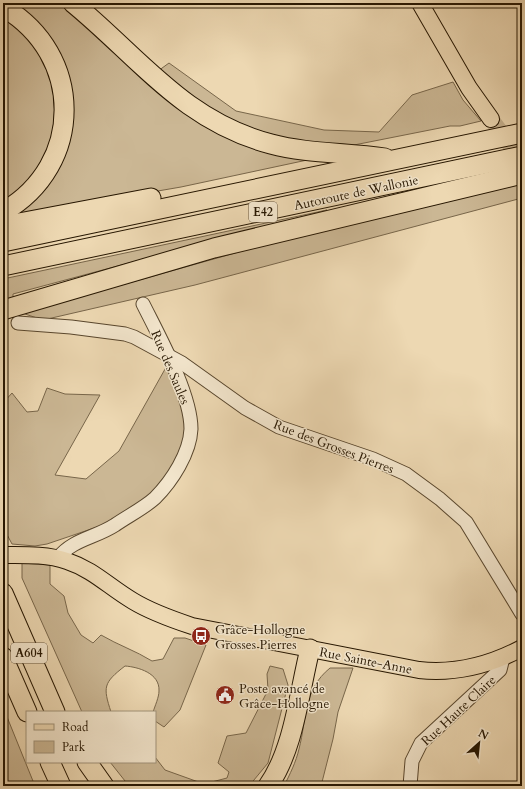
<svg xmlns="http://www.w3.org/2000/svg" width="525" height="789" viewBox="0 0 525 789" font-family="Cardo,serif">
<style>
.green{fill:#cbb794;stroke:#78664a}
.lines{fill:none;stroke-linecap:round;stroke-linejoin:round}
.major-tunnel{stroke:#c5b18f;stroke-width:16;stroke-dasharray:16 8;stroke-linecap:butt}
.minor-casing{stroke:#58462d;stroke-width:15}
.major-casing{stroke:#261601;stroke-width:18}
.highway-casing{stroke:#261601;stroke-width:21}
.minor{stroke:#f3e6cd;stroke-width:13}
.major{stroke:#edd8b2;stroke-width:16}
.highway{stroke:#edd8b2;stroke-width:19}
.labels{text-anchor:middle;stroke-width:3;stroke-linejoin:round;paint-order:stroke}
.shield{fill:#f3e6cd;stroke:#64543e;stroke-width:1}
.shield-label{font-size:12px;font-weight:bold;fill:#261601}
.street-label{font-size:13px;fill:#261601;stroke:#f3e6cd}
.poi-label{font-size:13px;fill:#261601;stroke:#f3e6cd;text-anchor:start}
</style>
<rect width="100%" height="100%" fill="#edd8b2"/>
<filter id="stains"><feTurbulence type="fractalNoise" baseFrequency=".005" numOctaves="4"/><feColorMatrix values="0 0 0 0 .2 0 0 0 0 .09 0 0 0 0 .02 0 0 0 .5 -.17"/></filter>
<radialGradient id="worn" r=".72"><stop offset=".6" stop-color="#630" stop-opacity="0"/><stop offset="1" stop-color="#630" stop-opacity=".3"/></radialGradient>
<g class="green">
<path d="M8,3H68L184,106L326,156L181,187L13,216L29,203L70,98Z"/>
<path d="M3,18C12,25 22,31 29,39C65,81 62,146 25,186C19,192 10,197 3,203Z"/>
<path d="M169,63L236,111L324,130L379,132L412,95L453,82L463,100L481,121L460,126H450L354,145L296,141L242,126L212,111L158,71Z"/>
<path d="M522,180V198L195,285L43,320L22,313L267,244Z"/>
<path d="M327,210L13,294V298L3,300V279Z"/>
<path d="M169,362L186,408L184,448L153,496L112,522L47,544L35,546L12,544L3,527V403L12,393L27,412L38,411L47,388L65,394L100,395L55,475L86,479L119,451Z"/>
<path d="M22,563L50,565V584L64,596L68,613L81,635L93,643L101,635C118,645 136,651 152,661L163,659L174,638H185L206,645L180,710L164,727L155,721V712H153C155,706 159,697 159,691C160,673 138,667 125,666C103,683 103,687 111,712H82L22,578Z"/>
<path d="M270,666L283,669L288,685L268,763L249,786H129L110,762H155V757L165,770L204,784L227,778L229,772L218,763L227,736L246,733L268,690L267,674Z"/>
<path d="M330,668H353L338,712L333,739L321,786H284C290,774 296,762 299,749C307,718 303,690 330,668Z"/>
<path d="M3,707L35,786H3Z"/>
</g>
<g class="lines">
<path class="major-tunnel" d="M491,119L522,161"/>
<g class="minor-casing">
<g id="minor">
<path d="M18,323L71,327L125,334L134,337L182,363L245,408L279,427L373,459L406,474L440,499L466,522L522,614"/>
<path d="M58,558C73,539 95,538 115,525C128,516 144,508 155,498C172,481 190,453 191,429C191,394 159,336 143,304"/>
<path d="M410,786L412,761L421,743L500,670L503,658"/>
</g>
</g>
<g class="major-casing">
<g id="major">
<path d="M420,3L469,88L491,119"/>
<path d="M3,555C24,555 47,554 67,561C94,570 109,587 133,601C151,612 171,619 192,626L419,670C456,674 490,665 522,648"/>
</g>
</g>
<g class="highway-casing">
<g id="highway">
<path d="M73,3C139,57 183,121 271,144C308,154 347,152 385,158"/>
<path d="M3,7C84,54 85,165 3,212"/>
<path d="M3,226L151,198"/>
<path d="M3,242L522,133"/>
<path d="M3,266L522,156"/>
<path d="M3,310L214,248L522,174"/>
<path d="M3,593L55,712"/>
<path d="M3,657L27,712"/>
<path d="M50,762L61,786"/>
<path d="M87,762L104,786"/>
<path d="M268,786C294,749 299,693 310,649"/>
</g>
</g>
<use href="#minor" class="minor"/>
<use href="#major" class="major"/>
<use href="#highway" class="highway"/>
</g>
<defs>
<g id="bus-disc" transform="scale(1)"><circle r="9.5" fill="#8f2418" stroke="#f3e6cd"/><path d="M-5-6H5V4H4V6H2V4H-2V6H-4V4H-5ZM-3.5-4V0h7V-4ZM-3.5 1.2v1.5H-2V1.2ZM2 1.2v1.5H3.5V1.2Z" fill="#fff"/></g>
<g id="civic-disc" transform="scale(1)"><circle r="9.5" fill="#8f2418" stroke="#f3e6cd"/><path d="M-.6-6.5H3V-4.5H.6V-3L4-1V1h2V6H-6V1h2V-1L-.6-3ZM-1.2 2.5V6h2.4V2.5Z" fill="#fff"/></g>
</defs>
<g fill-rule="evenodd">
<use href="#bus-disc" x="201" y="636"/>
<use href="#civic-disc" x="225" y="695"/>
</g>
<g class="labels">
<g class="shield">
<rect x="249" y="202" width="28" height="20" rx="3"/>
<rect x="11" y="643" width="36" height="20" rx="3"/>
</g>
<g class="shield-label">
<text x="263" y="216">E42</text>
<text x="29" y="657">A604</text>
</g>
<g class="street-label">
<text transform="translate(356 192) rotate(-12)" y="5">Autoroute de Wallonie</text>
<text transform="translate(171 367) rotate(67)" y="5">Rue des Saules</text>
<text transform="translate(334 446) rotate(21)" y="5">Rue des Grosses Pierres</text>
<text transform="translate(366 660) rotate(11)" y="5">Rue Sainte-Anne</text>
<text transform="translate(458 710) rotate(-43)" y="5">Rue Haute Claire</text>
</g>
<g class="poi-label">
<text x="215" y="634">Grâce-Hollogne<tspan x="215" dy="15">Grosses Pierres</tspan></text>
<text x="239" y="693">Poste avancé de<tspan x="239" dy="15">Grâce-Hollogne</tspan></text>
</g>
</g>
<rect width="525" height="789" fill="none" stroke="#edd8b2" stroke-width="16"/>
<rect x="4" y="4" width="517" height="781" fill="none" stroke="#261601" stroke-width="2"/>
<rect x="8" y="8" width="509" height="773" fill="none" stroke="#261601"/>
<rect x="26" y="711" width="130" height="52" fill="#f3e6cd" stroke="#a1937b"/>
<rect x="34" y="724" width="20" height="6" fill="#edd8b2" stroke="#a1937b"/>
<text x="62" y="731" font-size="12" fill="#261601">Road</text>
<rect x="34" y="741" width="20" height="12" fill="#cbb794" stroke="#a1937b"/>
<text x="62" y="751" font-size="12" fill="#261601">Park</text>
<g transform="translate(479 743) rotate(27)" stroke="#f3e6cd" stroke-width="3" paint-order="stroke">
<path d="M0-3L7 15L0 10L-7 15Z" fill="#261601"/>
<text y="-6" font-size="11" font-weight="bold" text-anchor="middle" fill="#261601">N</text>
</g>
<rect width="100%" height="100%" filter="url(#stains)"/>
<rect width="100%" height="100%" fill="url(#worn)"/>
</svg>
